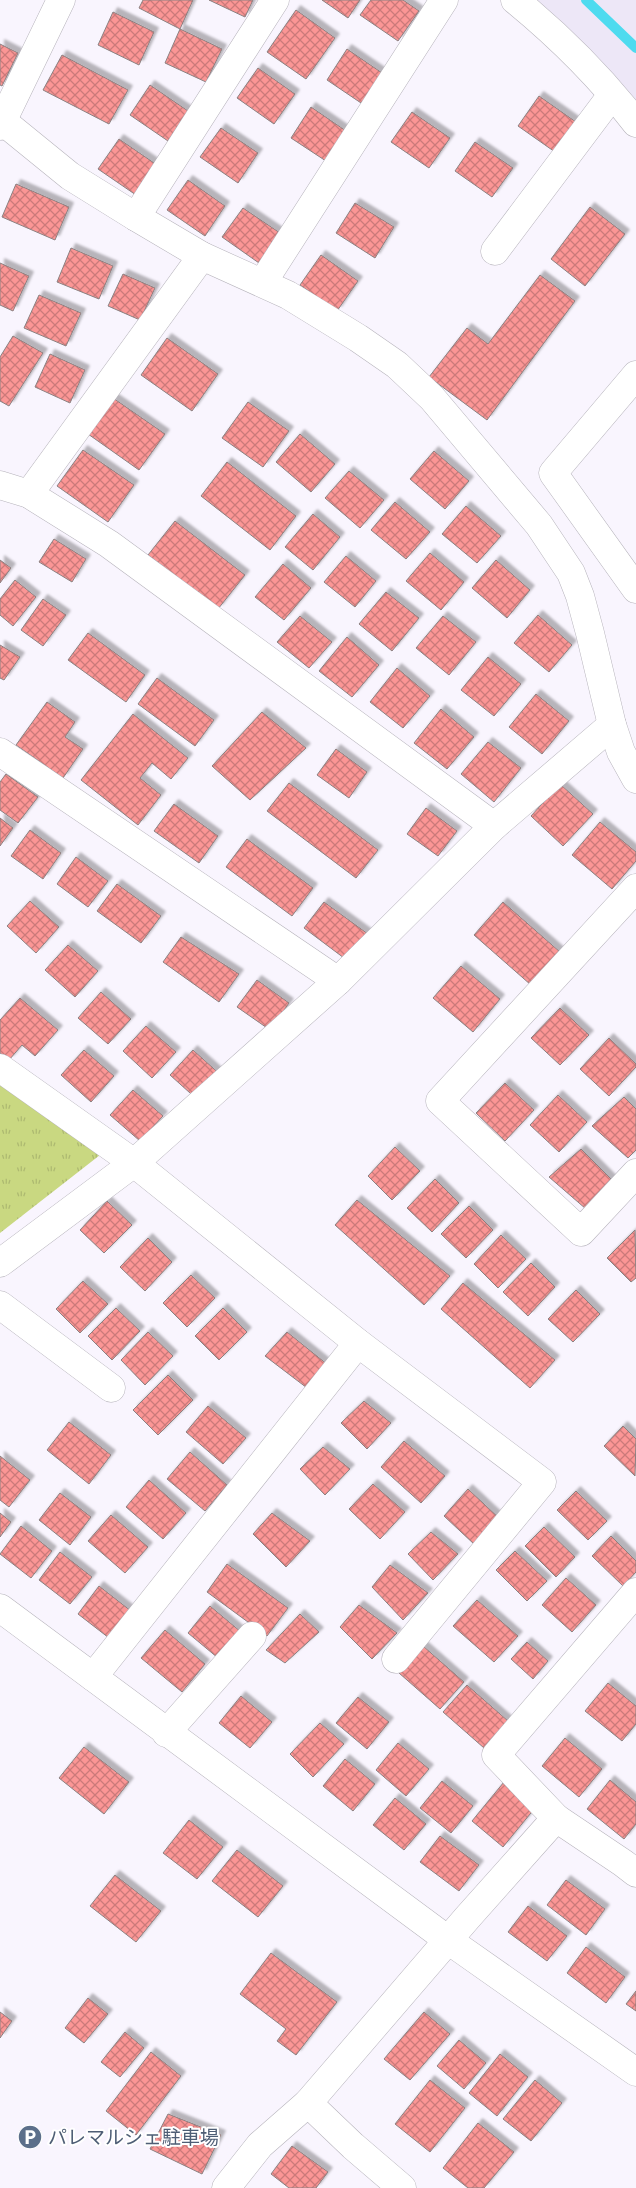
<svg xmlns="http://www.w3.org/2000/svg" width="636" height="2188" viewBox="0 0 636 2188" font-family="'Zilla Slab','Noto Sans JP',serif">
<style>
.built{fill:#ede7f7}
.park{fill:url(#park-tufts)}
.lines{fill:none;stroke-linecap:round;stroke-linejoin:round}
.stream{stroke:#4edbef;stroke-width:10}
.building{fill:url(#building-cross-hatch);stroke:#8b8181;filter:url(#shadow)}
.minor-casing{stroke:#b6b3bb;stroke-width:29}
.minor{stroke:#fff;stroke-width:28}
.labels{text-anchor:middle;stroke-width:4;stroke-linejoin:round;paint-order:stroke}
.service-label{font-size:19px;fill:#4e5e75;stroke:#fff;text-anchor:start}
</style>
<defs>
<pattern id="park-tufts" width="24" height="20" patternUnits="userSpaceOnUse" patternTransform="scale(1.25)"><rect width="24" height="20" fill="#c9d881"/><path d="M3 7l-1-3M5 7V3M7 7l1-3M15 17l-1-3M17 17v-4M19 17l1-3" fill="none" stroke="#adb970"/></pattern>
<pattern id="building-cross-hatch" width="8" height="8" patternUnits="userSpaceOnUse" patternTransform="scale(1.25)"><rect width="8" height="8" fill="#fb9695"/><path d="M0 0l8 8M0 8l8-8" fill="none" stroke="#cb7a7a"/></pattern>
<filter id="shadow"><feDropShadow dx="4.5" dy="-4.5" stdDeviation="1" flood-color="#0004"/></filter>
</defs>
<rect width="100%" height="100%" fill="#f9f5fe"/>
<path class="built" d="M507,0H636V130Z"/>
<path class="park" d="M0,1082L100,1155L0,1233Z"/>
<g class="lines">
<path class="stream" d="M586,0L636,48"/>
</g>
<g class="building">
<path d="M143,0H193L180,29L139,8Z"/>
<path d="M209,0H253L245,17Z"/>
<path d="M322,0H360L348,18Z"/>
<path d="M371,0H403L419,11L398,41L360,15Z"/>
<path d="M296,10L335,38L306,79L267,52Z"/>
<path d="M113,12L154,32L139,65L98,45Z"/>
<path d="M180,29L222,49L206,82L165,63Z"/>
<path d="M0,44L18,53L2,86L0,85Z"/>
<path d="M347,49L385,75L364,105L327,80Z"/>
<path d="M62,55L128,90L109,124L43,90Z"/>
<path d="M258,68L295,94L274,124L237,98Z"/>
<path d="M150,85L188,111L168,141L130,115Z"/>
<path d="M539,96L576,122L555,152L518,126Z"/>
<path d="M311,107L349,133L329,163L291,138Z"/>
<path d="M412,112L450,138L429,168L391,142Z"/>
<path d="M221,128L258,153L238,183L200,157Z"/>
<path d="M119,139L157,165L136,195L98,169Z"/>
<path d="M475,142L513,168L492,197L455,171Z"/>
<path d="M188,180L225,206L205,236L167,210Z"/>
<path d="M16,184L69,207L55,240L2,217Z"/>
<path d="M355,203L394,227L375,258L336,233Z"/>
<path d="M590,207L625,234L585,286L551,259Z"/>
<path d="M243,208L280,233L259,263L222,237Z"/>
<path d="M71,248L113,266L99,299L57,282Z"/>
<path d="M321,255L358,281L337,311L300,285Z"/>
<path d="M0,263L29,276L13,311L0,305Z"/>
<path d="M123,274L155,288L140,320L108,306Z"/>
<path d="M540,275L575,301L487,420L429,377L467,328L488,344Z"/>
<path d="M39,295L81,313L66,346L24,328Z"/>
<path d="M13,336L43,353L9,406L0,401V357Z"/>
<path d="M167,338L218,374L192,411L141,375Z"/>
<path d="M50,354L85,370L70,403L35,387Z"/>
<path d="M113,398L165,434L139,470L88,434Z"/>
<path d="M248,402L289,431L263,467L222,438Z"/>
<path d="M300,434L335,464L311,492L276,462Z"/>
<path d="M83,450L134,485L108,522L57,486Z"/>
<path d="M434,451L469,481L445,509L410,479Z"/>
<path d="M227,462L296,516L270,550L201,496Z"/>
<path d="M349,471L384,500L360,528L325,498Z"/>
<path d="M395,502L430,532L406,559L371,530Z"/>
<path d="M466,506L501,536L477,563L442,534Z"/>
<path d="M313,514L340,537L313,570L285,547Z"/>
<path d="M175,521L245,575L218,609L148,555Z"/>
<path d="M54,539L86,559L72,582L39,562Z"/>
<path d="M430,553L464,582L441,610L406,581Z"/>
<path d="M346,556L376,581L355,607L324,582Z"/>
<path d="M0,560L11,568L0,583Z"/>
<path d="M496,560L530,590L507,618L472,588Z"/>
<path d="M283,564L311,588L284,620L255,597Z"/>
<path d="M15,580L36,597L13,626L0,615V599Z"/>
<path d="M386,592L419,618L392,651L359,624Z"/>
<path d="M43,599L66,615L43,646L21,630Z"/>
<path d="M538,615L572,645L549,672L514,643Z"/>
<path d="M300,616L332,642L309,668L277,642Z"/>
<path d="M443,616L476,642L449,675L416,648Z"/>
<path d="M88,633L145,675L126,702L68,660Z"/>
<path d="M347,637L379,665L352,697L319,671Z"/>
<path d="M0,645L20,657L4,680L0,678Z"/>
<path d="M488,657L521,684L494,716L461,690Z"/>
<path d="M397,668L430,696L403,728L370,702Z"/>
<path d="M157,678L214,720L195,746L138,704Z"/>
<path d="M536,694L569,721L542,754L509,727Z"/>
<path d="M47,702L75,722L65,737L83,749L63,778L16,745Z"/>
<path d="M441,709L474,737L447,769L414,743Z"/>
<path d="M262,712L306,748L250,800L212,766Z"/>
<path d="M133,714L188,758L171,779L152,763L140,778L161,795L138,825L81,780Z"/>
<path d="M488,742L521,768L494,802L461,774Z"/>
<path d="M336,749L367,772L349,798L317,775Z"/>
<path d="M6,774L38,797L18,823L0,810V782Z"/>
<path d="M289,783L378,850L356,878L267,811Z"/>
<path d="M560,784L593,814L563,846L531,816Z"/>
<path d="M174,804L218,836L199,863L154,831Z"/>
<path d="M426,808L457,831L438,856L407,834Z"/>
<path d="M0,818L13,828L0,846Z"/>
<path d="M600,822L636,852V861L612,889L572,855Z"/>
<path d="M30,830L61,853L43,879L11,856Z"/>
<path d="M247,839L313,888L292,916L226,867Z"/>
<path d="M76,857L108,881L88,907L57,884Z"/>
<path d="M117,884L161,916L141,943L97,911Z"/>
<path d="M30,901L59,927L36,953L7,926Z"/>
<path d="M324,902L368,934L348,961L304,928Z"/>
<path d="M503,902L560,952L531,985L474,935Z"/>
<path d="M181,937L239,974L219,1002L163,962Z"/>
<path d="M68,945L98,971L75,997L45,970Z"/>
<path d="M461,966L500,999L473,1032L433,998Z"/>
<path d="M257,980L289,1003L270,1030L237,1007Z"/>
<path d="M101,992L131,1019L108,1044L78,1018Z"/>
<path d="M20,998L58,1030L35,1056L22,1045L9,1060L0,1053V1020Z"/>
<path d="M560,1008L589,1035L560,1065L531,1038Z"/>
<path d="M146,1026L176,1052L152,1078L123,1051Z"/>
<path d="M609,1038L636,1064V1067L609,1096L580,1069Z"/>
<path d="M84,1050L114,1076L91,1102L61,1075Z"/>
<path d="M193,1050L223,1077L200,1102L170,1075Z"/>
<path d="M505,1083L534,1110L505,1141L476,1113Z"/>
<path d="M133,1090L163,1116L140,1141L110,1115Z"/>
<path d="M558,1095L587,1122L559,1152L530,1125Z"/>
<path d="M624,1097L636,1109V1150L628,1158L592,1126Z"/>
<path d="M395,1147L420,1171L392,1200L368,1176Z"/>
<path d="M581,1149L613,1181L586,1209L549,1177Z"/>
<path d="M435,1179L459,1203L432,1232L407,1208Z"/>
<path d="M357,1200L450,1276L424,1305L335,1225Z"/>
<path d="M107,1201L132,1225L104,1253L80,1230Z"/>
<path d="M469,1206L493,1230L466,1258L441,1234Z"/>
<path d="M635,1230L636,1278L631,1282L607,1258Z"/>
<path d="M501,1235L526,1259L498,1288L474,1264Z"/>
<path d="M148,1238L172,1262L145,1291L120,1267Z"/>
<path d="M531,1263L555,1287L528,1316L503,1292Z"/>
<path d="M191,1275L215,1298L187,1327L163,1303Z"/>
<path d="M83,1281L108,1304L80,1333L56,1309Z"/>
<path d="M463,1283L555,1360L530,1388L441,1309Z"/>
<path d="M576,1290L600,1314L573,1342L548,1319Z"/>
<path d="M116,1308L140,1331L112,1360L88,1336Z"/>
<path d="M223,1308L247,1332L219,1360L195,1336Z"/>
<path d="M148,1332L173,1356L145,1385L121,1360Z"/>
<path d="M287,1332L333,1369L311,1391L265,1356Z"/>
<path d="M168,1375L193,1400L158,1435L133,1410Z"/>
<path d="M364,1401L391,1423L367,1449L341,1423Z"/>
<path d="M208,1406L246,1438L223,1464L186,1432Z"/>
<path d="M69,1422L111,1455L89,1484L47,1450Z"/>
<path d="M623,1426L636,1439L635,1476L604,1446Z"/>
<path d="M404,1441L445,1476L421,1503L381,1467Z"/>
<path d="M323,1447L350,1469L325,1495L300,1469Z"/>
<path d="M190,1452L227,1485L205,1511L167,1479Z"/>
<path d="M0,1456L30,1480L9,1507L0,1500Z"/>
<path d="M149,1480L186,1513L163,1539L126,1507Z"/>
<path d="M373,1484L405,1512L380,1539L349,1509Z"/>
<path d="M468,1489L500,1519L475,1545L444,1516Z"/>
<path d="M576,1491L607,1521L588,1540L557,1510Z"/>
<path d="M60,1493L91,1517L70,1545L39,1520Z"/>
<path d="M0,1513L11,1522L0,1537Z"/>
<path d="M272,1513L310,1541L286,1567L253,1534Z"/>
<path d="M111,1515L148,1547L125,1573L88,1541Z"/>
<path d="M21,1526L52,1551L31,1578L0,1554Z"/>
<path d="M544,1527L575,1557L556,1577L525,1546Z"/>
<path d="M431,1532L458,1554L433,1580L408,1554Z"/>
<path d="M611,1536L636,1561V1572L623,1586L592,1556Z"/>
<path d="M515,1551L547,1581L527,1601L496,1570Z"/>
<path d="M60,1552L92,1577L70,1604L39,1580Z"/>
<path d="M227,1564L288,1608L267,1636L207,1592Z"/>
<path d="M390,1565L428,1593L403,1620L372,1587Z"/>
<path d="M566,1578L596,1605L572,1632L542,1605Z"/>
<path d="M99,1586L131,1611L109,1638L78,1614Z"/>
<path d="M477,1600L518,1636L494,1662L453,1626Z"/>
<path d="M359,1605L397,1633L372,1659L340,1627Z"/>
<path d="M210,1606L241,1632L218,1658L188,1633Z"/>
<path d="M300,1614L319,1632L285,1663L266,1650Z"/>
<path d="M165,1630L205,1664L182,1692L141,1658Z"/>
<path d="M527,1642L548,1661L533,1679L511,1659Z"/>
<path d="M423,1646L464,1682L440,1709L399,1673Z"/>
<path d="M608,1683L636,1706V1724L622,1741L585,1711Z"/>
<path d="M467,1685L508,1721L484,1748L443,1712Z"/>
<path d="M241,1696L272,1722L250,1748L219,1723Z"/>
<path d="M358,1697L389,1722L367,1749L336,1723Z"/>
<path d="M320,1723L344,1744L313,1777L290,1754Z"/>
<path d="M565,1738L602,1769L579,1797L542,1766Z"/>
<path d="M398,1743L429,1769L406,1796L376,1770Z"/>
<path d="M84,1747L129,1782L104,1814L59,1778Z"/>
<path d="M345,1759L375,1784L353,1811L323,1786Z"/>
<path d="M610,1780L636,1802V1824L624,1839L587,1809Z"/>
<path d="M442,1781L473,1806L451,1833L420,1808Z"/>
<path d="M504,1782L535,1808L503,1847L472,1821Z"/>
<path d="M395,1798L426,1824L404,1850L373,1825Z"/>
<path d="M189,1820L223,1847L197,1879L163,1853Z"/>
<path d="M440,1836L479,1865L459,1891L420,1862Z"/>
<path d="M237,1850L283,1886L258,1917L212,1881Z"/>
<path d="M115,1875L161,1911L136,1942L90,1906Z"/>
<path d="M566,1880L605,1909L586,1935L547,1905Z"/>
<path d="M528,1906L567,1936L547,1961L508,1932Z"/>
<path d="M586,1947L625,1977L606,2003L567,1973Z"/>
<path d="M271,1953L337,2002L296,2055L277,2041L286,2029L240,1994Z"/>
<path d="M636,1991V2011L626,2004Z"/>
<path d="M88,1998L108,2014L84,2043L65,2028Z"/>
<path d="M0,2012L12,2021L0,2038Z"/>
<path d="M424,2012L450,2034L410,2080L384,2059Z"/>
<path d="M125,2032L144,2048L120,2077L101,2062Z"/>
<path d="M459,2040L486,2063L464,2089L437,2066Z"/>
<path d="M151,2052L181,2076L136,2135L106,2111Z"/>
<path d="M500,2054L528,2077L497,2116L469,2093Z"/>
<path d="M430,2080L465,2108L430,2152L395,2124Z"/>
<path d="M535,2080L562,2103L531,2141L503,2119Z"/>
<path d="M168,2114L221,2135L202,2174L150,2149Z"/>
<path d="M478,2123L514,2152L484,2188H468L443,2168Z"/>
<path d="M292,2146L328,2172L316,2188H289L271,2174Z"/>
</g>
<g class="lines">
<g class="minor-casing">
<g id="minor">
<path d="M515,0C559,36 601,78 636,123"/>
<path d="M0,119L70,176L136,217L202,256L288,295L358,338L397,365L432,398L539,525L571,573L580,596L590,633L612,725L621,752L636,779"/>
<path d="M0,126L61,0"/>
<path d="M136,217L275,0"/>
<path d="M495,251L612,95"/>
<path d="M263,282L444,0"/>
<path d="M636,375L553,473L636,589"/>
<path d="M0,485L29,494L109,544L494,826"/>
<path d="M29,494L202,256"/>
<path d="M0,752L338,981"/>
<path d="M636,888L440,1101L581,1232L636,1173"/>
<path d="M0,1068L134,1163L358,1343L542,1482L396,1659"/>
<path d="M0,1263L134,1163L338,981L494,826L612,725"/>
<path d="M0,1305L111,1388"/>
<path d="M0,1608L448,1940L636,2072"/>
<path d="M93,1677L358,1343"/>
<path d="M166,1733L252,1636"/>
<path d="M556,1818L496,1755L636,1592"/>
<path d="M308,2103L353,2146L402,2188"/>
<path d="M226,2188L260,2145L308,2103L467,1918L556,1818L623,1863L636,1873"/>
</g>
</g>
<use href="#minor" class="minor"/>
</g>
<defs>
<g id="parking-disc" transform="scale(1.25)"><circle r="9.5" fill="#5c6f8a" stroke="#fff"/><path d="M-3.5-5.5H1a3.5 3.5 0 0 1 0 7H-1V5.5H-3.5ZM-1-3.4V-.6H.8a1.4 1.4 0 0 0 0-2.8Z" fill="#fff"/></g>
</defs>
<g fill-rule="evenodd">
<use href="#parking-disc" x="30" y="2137"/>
</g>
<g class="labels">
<g class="service-label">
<text x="48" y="2144">パレマルシェ駐車場</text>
</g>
</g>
</svg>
